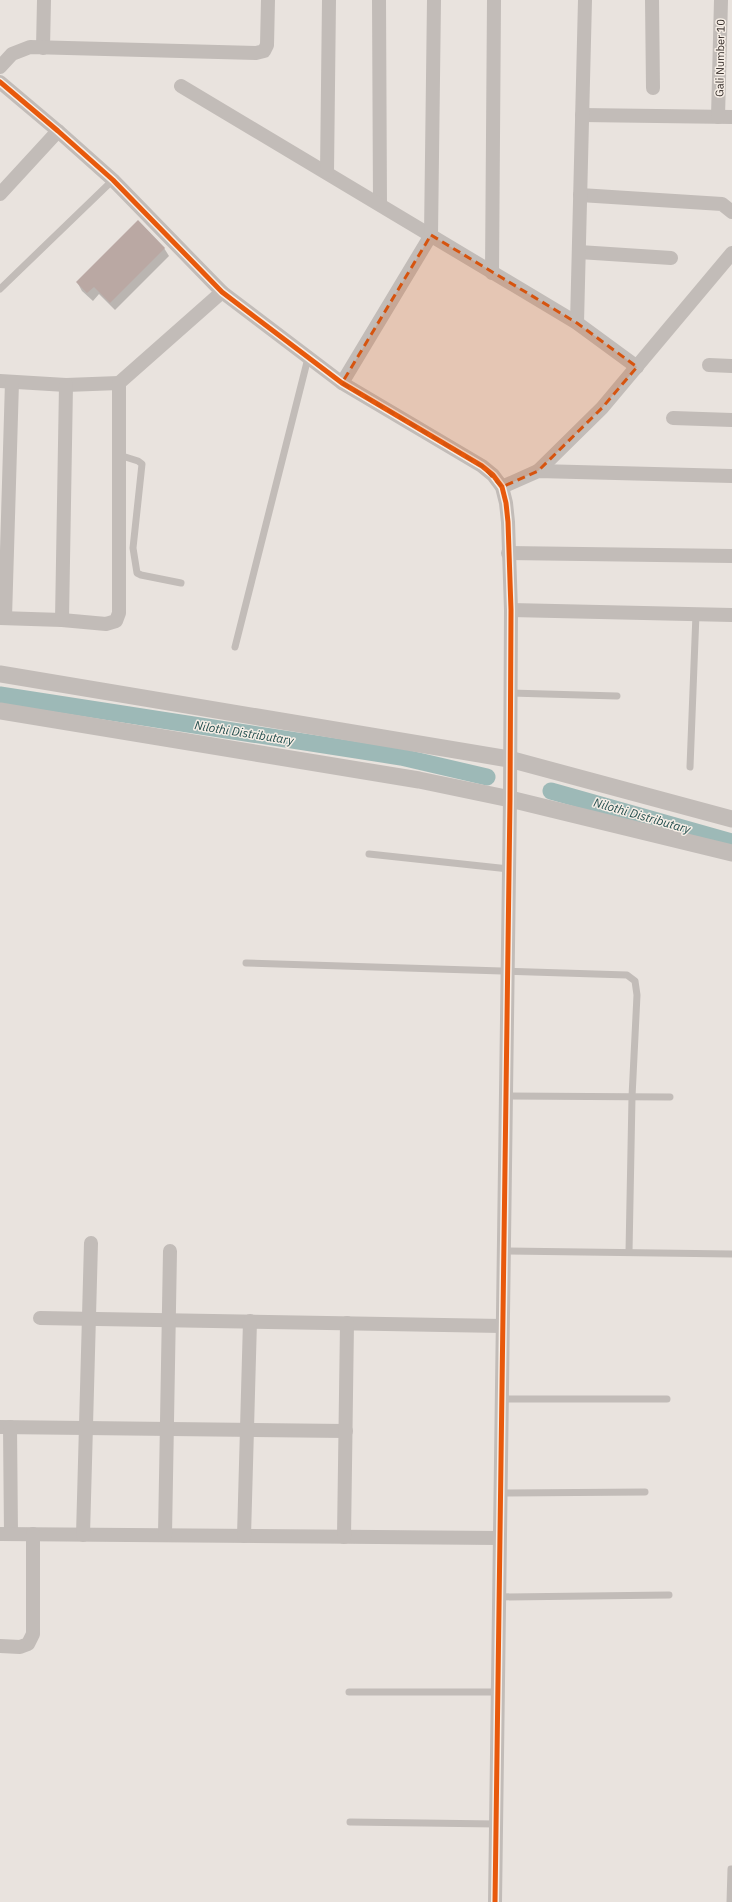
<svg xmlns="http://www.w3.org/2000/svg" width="732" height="1902" viewBox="0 0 732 1902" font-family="'IBM Plex Sans',sans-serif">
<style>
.shadow{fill:#0003}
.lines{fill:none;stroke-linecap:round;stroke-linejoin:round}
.canal{stroke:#9db9b7;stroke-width:17}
.building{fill:#baa8a3}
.service{stroke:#c2bcb8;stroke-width:7}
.minor{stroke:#c2bcb8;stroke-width:14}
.tertiary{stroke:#c2bcb8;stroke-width:17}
.cycleway-casing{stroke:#f6eee6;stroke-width:8}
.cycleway{stroke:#e8590c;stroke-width:5}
.marked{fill:#d6540f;fill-opacity:0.2;stroke:#d6540f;stroke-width:3;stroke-dasharray:8 5;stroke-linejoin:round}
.labels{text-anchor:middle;stroke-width:3;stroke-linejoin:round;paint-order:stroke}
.street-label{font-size:11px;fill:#322a27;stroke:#f6eee6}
.water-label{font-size:12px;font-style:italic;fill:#224d4d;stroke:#f6eee6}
</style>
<rect width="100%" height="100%" fill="#e9e3de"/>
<path class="shadow" d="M164,248L169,256L115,310L99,294L93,301L82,291L77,282Z"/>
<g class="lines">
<g class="canal">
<path d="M0,695L401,757L487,777"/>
<path d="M551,791L732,842"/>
</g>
</g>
<path class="building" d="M138,220L165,248L110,303L94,287L87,293L76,282Z"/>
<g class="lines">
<g class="service">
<path d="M0,289L113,180"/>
<path d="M119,455L138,461L142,464L133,548L137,573L141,575L181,583"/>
<path d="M235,647L308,358"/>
<path d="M510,693L617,696"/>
<path d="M690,767L696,614"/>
<path d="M369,854L509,869"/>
<path d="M246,963L627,975L635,981L637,995L632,1097L629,1252"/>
<path d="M506,1096L670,1097"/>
<path d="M503,1251L732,1254"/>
<path d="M501,1399H667"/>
<path d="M500,1493L645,1492"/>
<path d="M499,1597L669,1595"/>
<path d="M349,1692H497"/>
<path d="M350,1822L496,1824"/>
<path d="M730,1902L731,1869"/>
</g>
<g class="minor">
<path d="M379,0L380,204"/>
<path d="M652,0L653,88"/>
<path d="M43,48L44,0"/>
<path d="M0,67L12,54L30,47L256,53L264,51L267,45L268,0"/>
<path d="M0,82L58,131L113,180L222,292L342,383L482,466L493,475L502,487L506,503L508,522L511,610L510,799L495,1902"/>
<path d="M181,86L577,323L637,367"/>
<path d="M582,115L732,117"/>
<path d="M718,117L721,0"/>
<path d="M327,172L329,0"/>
<path d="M0,194L58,131"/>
<path d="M580,195L722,204L732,212"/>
<path d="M579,252L671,258"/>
<path d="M492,273L494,0"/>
<path d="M577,323L585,0"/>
<path d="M709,365L732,366"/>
<path d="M0,381L66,385L119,383"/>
<path d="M342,383L431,235L434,0"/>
<path d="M673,418L732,420"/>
<path d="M538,471L602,408L732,253"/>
<path d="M502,487L538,471L732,476"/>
<path d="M508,553L732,556"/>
<path d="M511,610L732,615"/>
<path d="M0,618L62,620L106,624L116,621L119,613V383L222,292"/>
<path d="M5,618L12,382"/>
<path d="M62,620L66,385"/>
<path d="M40,1318L502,1326"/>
<path d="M0,1427L346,1431"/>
<path d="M10,1427L11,1534"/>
<path d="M0,1534L499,1538"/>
<path d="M83,1535L91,1243"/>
<path d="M165,1535L170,1251"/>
<path d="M244,1536L250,1321"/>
<path d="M344,1537L347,1323"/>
<path d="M0,1646L20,1647L28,1644L33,1634V1534"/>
</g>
<g class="tertiary">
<path d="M0,674L509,759L732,819"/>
<path d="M0,711L419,780L510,799L732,853"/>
</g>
<g class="cycleway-casing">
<path id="cycleway" d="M0,82L58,131L113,180L222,292L342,383L482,466L493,475L502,487L506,503L508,522L511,610L510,799L495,1902"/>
</g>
<use href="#cycleway" class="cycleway"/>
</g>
<path class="marked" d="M431,235L577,323L637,367L602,408L538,471L502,487L482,466L342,383Z"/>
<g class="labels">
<g class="street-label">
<text transform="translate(720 58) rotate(-89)" y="4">Gali Number 10</text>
</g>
<g class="water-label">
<text transform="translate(244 733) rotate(9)" y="4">Nilothi Distributary</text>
<text transform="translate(642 816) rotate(16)" y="4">Nilothi Distributary</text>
</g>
</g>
</svg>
